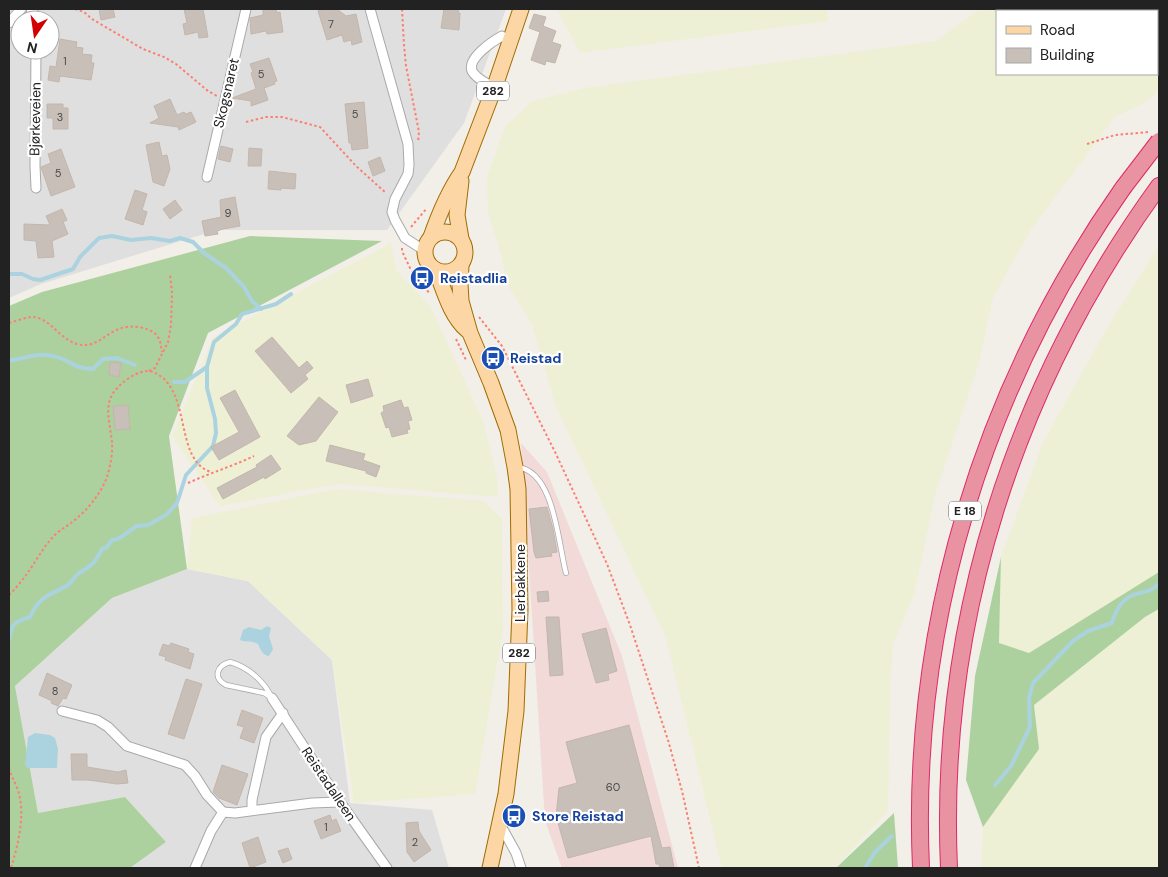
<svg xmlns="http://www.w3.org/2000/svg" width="1168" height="877" viewBox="0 0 1168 877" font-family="'DM Sans',sans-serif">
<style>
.residential{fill:#e0dfdf;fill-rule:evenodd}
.commercial{fill:#f2dad9}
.farmland{fill:#eef0d5;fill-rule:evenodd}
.forest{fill:#add19e}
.water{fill:#aad3df}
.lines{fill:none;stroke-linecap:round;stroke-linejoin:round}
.stream{stroke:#aad3df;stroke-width:4}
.building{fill:#c7bfb8;stroke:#c4b6ab}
.lane-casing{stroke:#a9a9a9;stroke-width:6}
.street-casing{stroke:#a9a9a9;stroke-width:11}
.primary-casing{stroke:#a06b00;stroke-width:17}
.highway-casing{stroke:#dc2a67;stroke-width:18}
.path{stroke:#fa8072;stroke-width:2;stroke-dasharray:2.5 2.5;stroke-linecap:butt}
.lane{stroke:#fff;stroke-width:4.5}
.street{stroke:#fff;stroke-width:9}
.primary{stroke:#fcd6a4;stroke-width:15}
.highway{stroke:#e892a2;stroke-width:16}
.highway-bridge-casing{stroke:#dc2a67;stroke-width:18;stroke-linecap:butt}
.highway-bridge{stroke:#e892a2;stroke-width:16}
.labels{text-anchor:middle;stroke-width:4.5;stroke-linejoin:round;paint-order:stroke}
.number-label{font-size:11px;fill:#4b4948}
.shield{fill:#fff;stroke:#646464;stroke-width:1}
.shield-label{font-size:12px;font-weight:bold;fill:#222}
.street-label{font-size:14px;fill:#222;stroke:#fff}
.transit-label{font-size:14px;font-weight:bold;fill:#164399;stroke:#fff;text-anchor:start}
</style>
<rect width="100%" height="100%" fill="#f2efe9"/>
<g class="residential">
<path d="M9,9H506L464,123L387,230H217L41,284L9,298ZM20,20H50V50H20Z"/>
<path d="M187,569L248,581L332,660L350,803L432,810L449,868H130L166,842L125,797L38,813L15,686L112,598Z"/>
</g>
<path class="commercial" d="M521,443L547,472L622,656L678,868H562L545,821Z"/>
<g class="farmland">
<path d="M557,9H827L828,21L580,53Z"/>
<path d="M980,9H1159V91L1143,104L1115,117L1032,228L993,298L979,363L935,495L914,595L893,644L891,669L888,811L835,868H722L666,638L556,407L532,325L508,286L501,255L488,213L487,178L504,128L532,101L584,88L936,41ZM1157,11V74H997V11Z"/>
<path d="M391,243L396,270L431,307L483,421L497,477L498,497L339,484L220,506L172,436L213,337Z"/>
<path d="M1159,245V572L1029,653L999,643L1001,557L1043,442L1106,330Z"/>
<path d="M336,489L484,501L502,519L503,629L475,794L354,803L332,660L248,581L187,569L192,518Z"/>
<path d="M1159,609V868H981L983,827L1038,749L1033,705L1145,616Z"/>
</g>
<g class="forest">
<path d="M250,236L382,241L208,333L169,436L187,569L112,598L15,686L38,813L125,797L166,842L130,868H9V306L42,292Z"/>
<path d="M1001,557L999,643L1029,653L1159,572V609L1145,617L1034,705L1039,749L983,827L966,780L975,676Z"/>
<path d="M894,813L898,868H836Z"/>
</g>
<g class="water">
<path d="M267,626L271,628L269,636L273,649L269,656C262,655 261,650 258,644C252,640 246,643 240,640L243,630L249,627L261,630Z"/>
<path d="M35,733L50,735L55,738L58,749L57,768H27L25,765L28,737Z"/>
</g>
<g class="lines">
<g class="stream">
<path d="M9,274H22L33,279L40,280L73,269L80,257L99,238L112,236L131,240L151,238L170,241L180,238L193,242L204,253L226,268L244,287L252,301L261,309"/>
<path d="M9,361C26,358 42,351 60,358C75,364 75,368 93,369L103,359L117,358L135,365"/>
<path d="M174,382H185L207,367"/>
<path d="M9,640C12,623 14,622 30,617C40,595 49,596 68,585C72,582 74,577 78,574C91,566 95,563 102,549L107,547L112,540L118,539L137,526L148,525L166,515L177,503L186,475L213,446L216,433L215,419L207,388V367L214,342L236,324L242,314L276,304L291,294"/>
<path d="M995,785L1011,766L1030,727L1029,698L1033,683L1073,641L1088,631L1112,623C1115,612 1121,600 1133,595C1145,591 1148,593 1159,584"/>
<path d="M865,868L875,852L892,836"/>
</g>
</g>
<g class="building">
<path d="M99,9H113L115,17L101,20Z"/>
<path d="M184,9H203L208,37L199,38L198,32L185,35L183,24L187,23Z"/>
<path d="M263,9H276L277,13L280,12L283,32L267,34L266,31L251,34L250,18L263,15Z"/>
<path d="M326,9H337L346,16L356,14L362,42L352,45L351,40L344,42L342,35L327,40L318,11Z"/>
<path d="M444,9H459L458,13H460L459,30L441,28Z"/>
<path d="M534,14L546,17L543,26L556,31L552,42L561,45L555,63L546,61L545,65L531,60L540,32L529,28Z"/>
<path d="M60,39L77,42L76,47L83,48L82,54L92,55L91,63H94L91,80L60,76L59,82L48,80L50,66L56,67Z"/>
<path d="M269,58L277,81L274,82L275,84L264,88L268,100L251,106V101L232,98L256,89L251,73L253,72L250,64Z"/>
<path d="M170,99L177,115L184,112L186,114L191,112L196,122L179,130L178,127L150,123L159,118L154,106Z"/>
<path d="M364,102L368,148L352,150L351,143H349L345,104Z"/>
<path d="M47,104H63V108H68V129H53V118H47Z"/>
<path d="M159,142L162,156L167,155L170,169L164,186L153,182L146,145Z"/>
<path d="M221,146L233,149L230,162L218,159Z"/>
<path d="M249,148L262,149L261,166H248Z"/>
<path d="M61,149L75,187L51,196L41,167L51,163L48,154Z"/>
<path d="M380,157L385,171L373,176L368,162Z"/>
<path d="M269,171L296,174L295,189L281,188V190L268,189Z"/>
<path d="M135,190L147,194L142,210L147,212L143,225L125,219Z"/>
<path d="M235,197L240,226L223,229L217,231L218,234L205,236L202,221L221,217L220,200Z"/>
<path d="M175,200L182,210L170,219L163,209Z"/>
<path d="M62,209L67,220L63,222L68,234L52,241L54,257L38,258L36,241L24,240V224L50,225L46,216Z"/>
<path d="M272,337L299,368L307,361L313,368L305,375L308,379L291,393L255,351Z"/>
<path d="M110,362L121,363L119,377L109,375Z"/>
<path d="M368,379L373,396L351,403L346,385Z"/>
<path d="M235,390L260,437L219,460L211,447L239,432L220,398Z"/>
<path d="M319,397L338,412L316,441L299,445L287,436Z"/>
<path d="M401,400L404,408L408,407L412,420L408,421L410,429L407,430L408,433L392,437L389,427L386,428L381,413L384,411L383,406Z"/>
<path d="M128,405L130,429L115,430L113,406Z"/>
<path d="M330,445L365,454L363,460L380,466L376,477L366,473V471L326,461Z"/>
<path d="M271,455L281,469L265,479L264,477L223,499L217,488L257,467L256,465Z"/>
<path d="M547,507L553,529L557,552L551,553L552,556L536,558L534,552L529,509Z"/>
<path d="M548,591L549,601L538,602L537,592Z"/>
<path d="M546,617H559L563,675L550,676Z"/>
<path d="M606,628L617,671L608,674L609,680L596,683L582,634Z"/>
<path d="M171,643L189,649L188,652L194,654L190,669L165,660L166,657L159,655L163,644L169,646Z"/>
<path d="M47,673L72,685L66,699L63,698L58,706L51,703L52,701L39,695Z"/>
<path d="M186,679L202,684L184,739L168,734Z"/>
<path d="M242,710L263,718L254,743L240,738L244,727L237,725Z"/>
<path d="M629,725L662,848L670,847L674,868H660L659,864H656L651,836L568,858L556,816L559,788L577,783L566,742Z"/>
<path d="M71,754H87V767L118,772L126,770L128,783L117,784L88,780H72Z"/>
<path d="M222,765L248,774L237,805L219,798L213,792Z"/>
<path d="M330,815L332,821L336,819L341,831L321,839L314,821Z"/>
<path d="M418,822L419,831L431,850L414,862L407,852L406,823Z"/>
<path d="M258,837L266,862L250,868L242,843Z"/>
<path d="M288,848L292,859L283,863L278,851Z"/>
</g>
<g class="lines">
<g class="lane-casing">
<g id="lane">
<path d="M517,467C555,471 558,544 566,573"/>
<path d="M230,662C248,667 264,681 272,698L264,693L226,685C213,678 216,666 230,662Z"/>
</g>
</g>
<g class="street-casing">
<g id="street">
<path d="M31,9L35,15L36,20"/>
<path d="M370,9L408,144L409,165L408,174L395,199L392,212L395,220L405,238L425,251"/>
<path d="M9,23L21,9"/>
<path d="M36,50L35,166L36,188"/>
<path d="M494,88C487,83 476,79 472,71C467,58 493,41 502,36"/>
<path d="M207,177L246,9"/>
<path d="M272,698L340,802L387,868"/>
<path d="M62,711L97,720L108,727L127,746L185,765L195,776L207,795L223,812"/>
<path d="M252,810V800L266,737L283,713"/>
<path d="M500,824L516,853L521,868"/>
<path d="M195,868L211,831L223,812L235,813L312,803L340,802"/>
</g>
</g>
<g class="primary-casing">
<g id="primary">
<circle cx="445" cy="252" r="20"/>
<path d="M431,237C439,214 448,192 462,172L496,83L521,9"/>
<path d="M461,239L457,215L461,181"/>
<path d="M461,265L460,284L461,301L470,333L491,383L508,430L515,467L518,489L520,610L516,711L506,794L490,868"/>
<path d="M436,270C444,290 450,315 467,330"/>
</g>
</g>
<g class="highway-casing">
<g id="highway">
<path d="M921,868C910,625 983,387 1123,188"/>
<path d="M949,868C938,621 1015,385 1159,186"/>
</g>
</g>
<g class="path">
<path d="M75,9L84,12L92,19L143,49L164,57L176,64L208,91L217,96"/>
<path d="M402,9L404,45L406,66L419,132L418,142"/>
<path d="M246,122L266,117H282L320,127L356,166L386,193"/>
<path d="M1087,144L1115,135L1149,132"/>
<path d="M411,227L427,208"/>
<path d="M402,248V251L410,268L430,294"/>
<path d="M479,317L502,346L556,454L607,564L630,625L668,740L682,791L699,868"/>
<path d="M9,323C16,321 24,318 31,317C49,316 59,339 77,344C96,349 104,334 119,329C130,324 152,327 158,337C161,342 161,347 162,352"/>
<path d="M456,339L466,360"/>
<path d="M149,371L155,368L168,342L171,325L172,293L170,274"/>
<path d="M188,483C210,473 233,466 254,456"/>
<path d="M9,595C15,589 21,582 26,575C35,563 42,549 52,538C59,530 68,526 76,519C89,508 101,493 107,477C110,467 113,453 112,443C111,428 104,409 112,395C118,384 140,367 153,372C193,388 173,460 211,472"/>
<path d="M9,768C11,777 17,785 19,794C25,817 18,845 11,868"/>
</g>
<use href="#lane" class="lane"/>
<use href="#street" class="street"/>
<use href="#primary" class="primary"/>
<use href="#highway" class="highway"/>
<g class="highway-bridge-casing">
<path id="highway-bridge" d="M1123,188L1159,141"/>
</g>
<use href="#highway-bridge" class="highway-bridge"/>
</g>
<defs>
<g id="bus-disc" transform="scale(1.25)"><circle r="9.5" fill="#1a4fb4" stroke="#fff"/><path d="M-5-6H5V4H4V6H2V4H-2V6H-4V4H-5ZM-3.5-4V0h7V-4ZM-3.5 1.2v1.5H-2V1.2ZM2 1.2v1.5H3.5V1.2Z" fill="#fff"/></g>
</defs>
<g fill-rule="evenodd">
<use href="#bus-disc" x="422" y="278"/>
<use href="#bus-disc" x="493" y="358"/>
<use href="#bus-disc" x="514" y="816"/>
</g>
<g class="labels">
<g class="number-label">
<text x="331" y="28">7</text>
<text x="65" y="65">1</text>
<text x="261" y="78">5</text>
<text x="355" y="118">5</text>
<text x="60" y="121">3</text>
<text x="58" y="177">5</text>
<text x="228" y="217">9</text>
<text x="55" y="695">8</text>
<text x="613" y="791">60</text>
<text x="326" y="831">1</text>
<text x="415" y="846">2</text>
</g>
<g class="shield">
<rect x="477" y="81.5" width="32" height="19" rx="4"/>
<rect x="949" y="501.5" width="32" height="19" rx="4"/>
<rect x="503" y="643.5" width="32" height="19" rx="4"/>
</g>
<g class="shield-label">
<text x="493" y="95">282</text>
<text x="965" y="515">E 18</text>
<text x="519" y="657">282</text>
</g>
<g class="street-label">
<text transform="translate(226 93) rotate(-77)" y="5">Skogsnaret</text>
<text transform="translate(35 119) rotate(-89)" y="5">Bjørkeveien</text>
<text transform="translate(520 583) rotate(-90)" y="5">Lierbakkene</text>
<text transform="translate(329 784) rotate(56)" y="5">Reistadalleen</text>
</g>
<g class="transit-label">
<text x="440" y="283">Reistadlia</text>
<text x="510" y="363">Reistad</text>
<text x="532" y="821">Store Reistad</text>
</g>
</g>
<rect width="1168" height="877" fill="none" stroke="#222222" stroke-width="20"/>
<rect x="996" y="10" width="162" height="65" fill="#ffffff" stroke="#a7a7a7"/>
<rect x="1006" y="26" width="25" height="8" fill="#fcd6a4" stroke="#a7a7a7"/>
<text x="1040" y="35" font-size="15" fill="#222222">Road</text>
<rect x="1006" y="48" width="25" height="15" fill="#c7bfb8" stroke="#a7a7a7"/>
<text x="1040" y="60" font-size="15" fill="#222222">Building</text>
<g transform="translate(35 35) rotate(193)"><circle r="24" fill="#ffffff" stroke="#a7a7a7"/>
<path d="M0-4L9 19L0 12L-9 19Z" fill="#d40000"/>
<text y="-8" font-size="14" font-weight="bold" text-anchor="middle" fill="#222222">N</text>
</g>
</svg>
